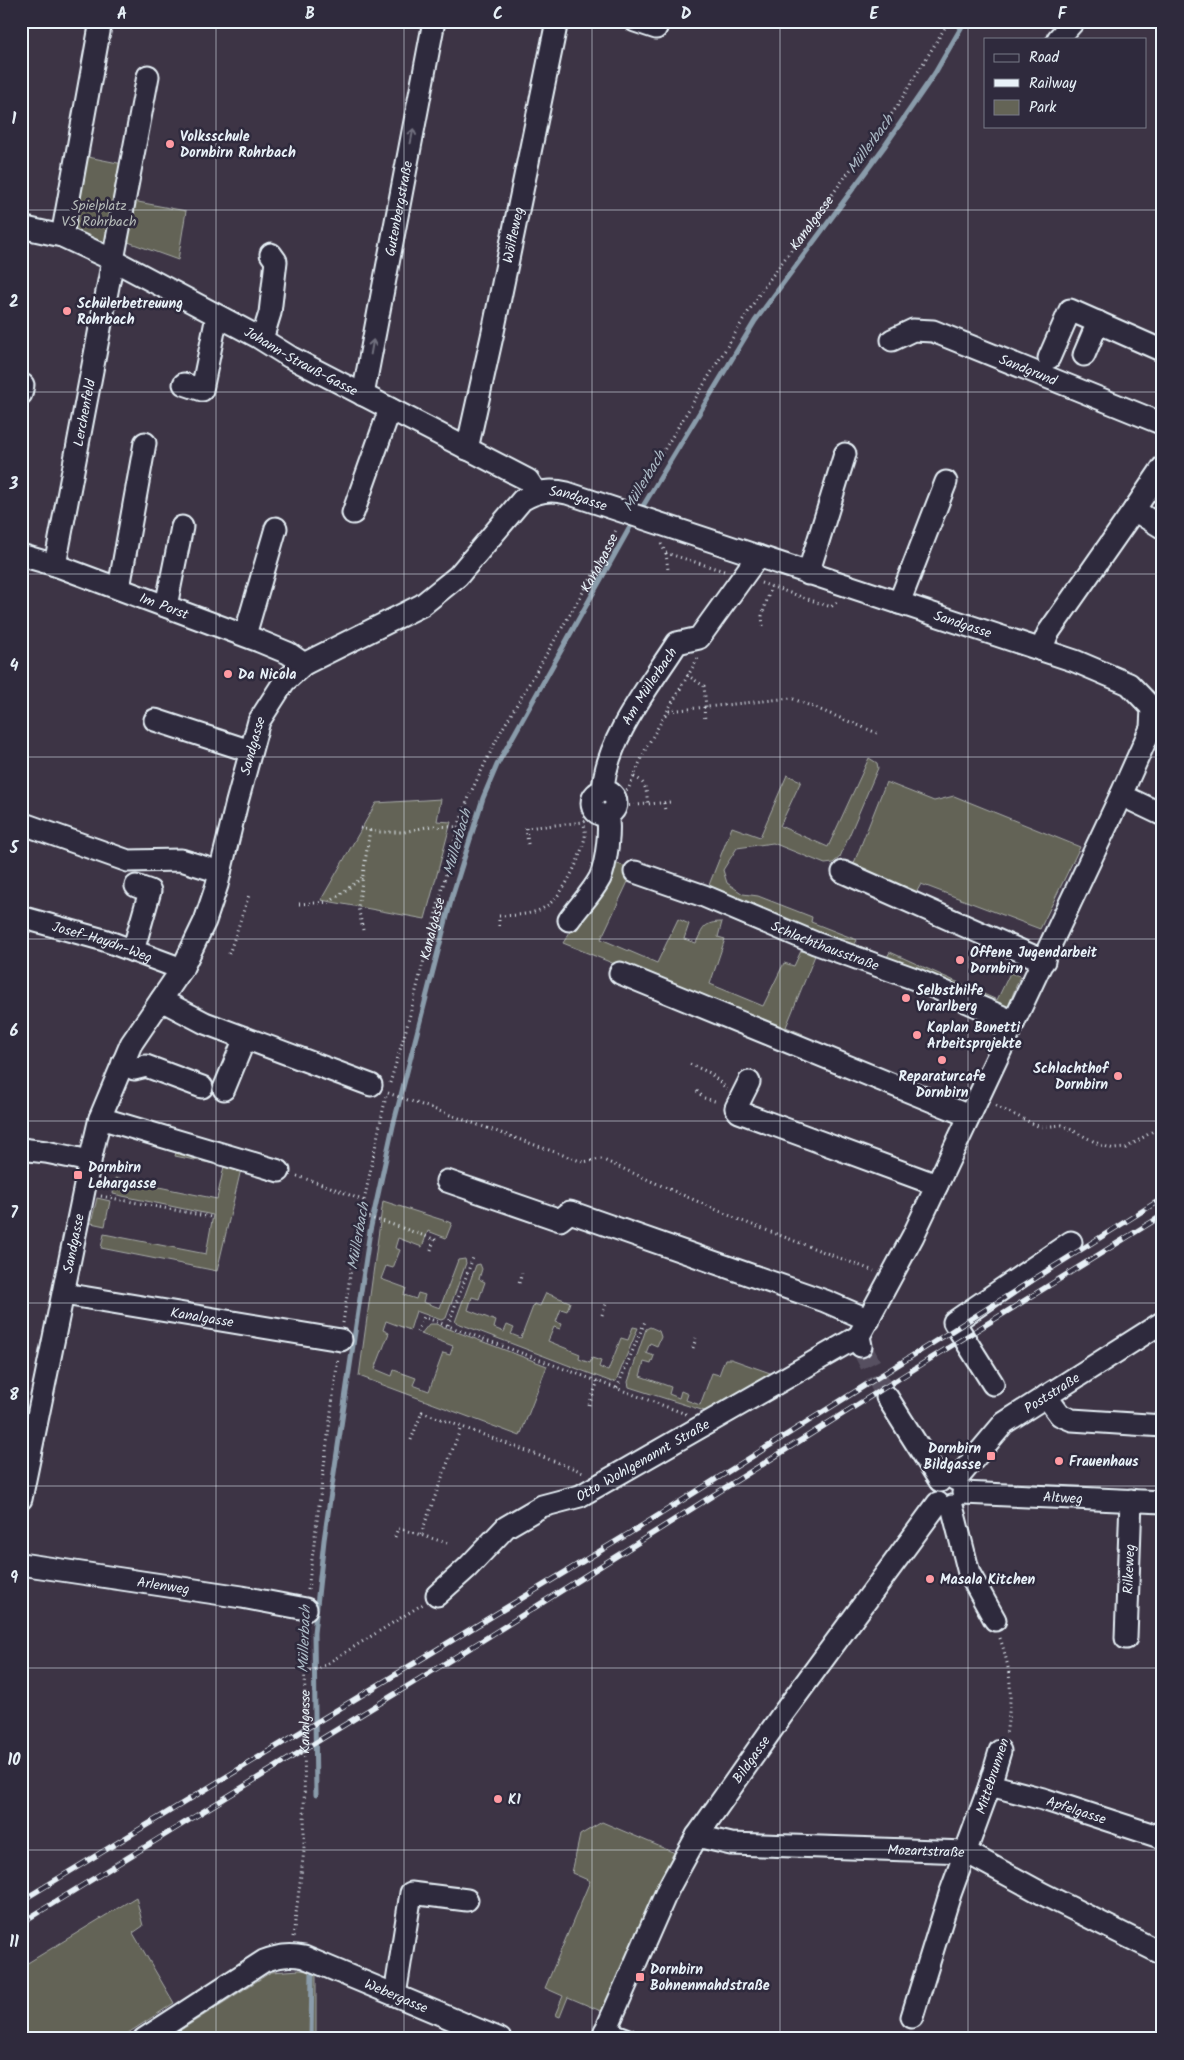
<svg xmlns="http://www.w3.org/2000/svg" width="1184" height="2060" viewBox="0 0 1184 2060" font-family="Kalam,sans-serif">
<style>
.green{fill:#646456;stroke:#a6aaa7}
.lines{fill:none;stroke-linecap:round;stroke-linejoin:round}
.stream{stroke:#8a9cab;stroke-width:5}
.minor-tunnel{stroke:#575060;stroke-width:21;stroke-dasharray:21 11;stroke-linecap:butt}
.minor-casing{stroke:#e8f1f8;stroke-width:25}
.path{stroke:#e8f1f8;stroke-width:3;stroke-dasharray:1 4;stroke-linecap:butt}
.minor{stroke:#2f2a3d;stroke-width:21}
.rail-casing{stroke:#e8f1f8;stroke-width:5.5}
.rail{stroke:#2f2a3d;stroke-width:4;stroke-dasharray:11;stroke-linecap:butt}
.oneway{stroke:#70707e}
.grid{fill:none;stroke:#e8f1f8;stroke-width:1;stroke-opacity:0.55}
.poi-dot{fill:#ff9aa2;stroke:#2f2a3d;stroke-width:2}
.labels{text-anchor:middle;stroke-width:5;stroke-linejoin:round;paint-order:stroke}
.poi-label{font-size:14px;font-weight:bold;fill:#e8f1f8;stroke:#2f2a3d;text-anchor:start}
.park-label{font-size:14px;fill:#b3b9b7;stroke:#2f2a3d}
.street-label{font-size:14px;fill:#e8f1f8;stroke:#2f2a3d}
.water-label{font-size:15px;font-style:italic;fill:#aab8c4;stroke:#2f2a3d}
.neatline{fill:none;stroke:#e8f1f8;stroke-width:2}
.grid-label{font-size:16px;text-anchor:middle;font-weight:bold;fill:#e8f1f8}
</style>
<rect width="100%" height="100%" fill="#3d3445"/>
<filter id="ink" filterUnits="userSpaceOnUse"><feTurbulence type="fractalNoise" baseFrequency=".02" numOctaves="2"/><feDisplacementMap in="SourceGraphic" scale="10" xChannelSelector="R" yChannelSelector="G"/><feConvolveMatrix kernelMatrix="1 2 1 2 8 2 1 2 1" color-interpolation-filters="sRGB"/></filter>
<g filter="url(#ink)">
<g class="green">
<path d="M83,156L128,165L122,199L186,211L178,260L117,238L114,253L67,230Z"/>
<path d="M869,758L877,763L878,768L840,857L833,863L825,864L773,843L737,848L723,870L727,883L743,894L758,896L812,917L811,922L857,940L855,944L887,957L890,952L997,1000L1010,973L1020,976L1008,1007L707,890L732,827L760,837L787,775L801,781L780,826L828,847Z"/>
<path d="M886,782L934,801L954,796L1080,847L1040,929L921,884L916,893L852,868Z"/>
<path d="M441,799L437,821L451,822L425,919L321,900L376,803Z"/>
<path d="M614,863L634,869L601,939L657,963L678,919L689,924L684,939L696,943C703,928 704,922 722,922L718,937L725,939L710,984L763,1006L784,963L794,966L801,951L816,953L786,1027L803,1034L799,1039L563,943Z"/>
<path d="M178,1146L242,1165L217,1271L101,1248L104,1234L206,1254L213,1215L113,1194L115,1178L217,1199L224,1166L175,1156Z"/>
<path d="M97,1198L110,1201L105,1226L91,1223Z"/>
<path d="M383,1201L452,1223L446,1238L428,1231L422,1247L398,1238L395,1248L400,1250L393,1268L386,1266L381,1279L406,1288L404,1295L416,1299L418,1293L425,1295L423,1302L440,1308L458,1260L465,1259L466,1263L446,1318L441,1320L416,1311L410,1330L386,1321L383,1330L389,1333L375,1369L392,1376L394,1370L416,1378L413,1385L429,1391L443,1353L450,1355L453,1346L421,1334L429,1324H436L547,1366L520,1436L359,1376Z"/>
<path d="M480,1264L482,1269L479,1279L485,1282L479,1299L472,1297L468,1310L496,1321L494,1328L504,1332L507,1325L514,1328L511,1334L521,1338L534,1304L540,1306L546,1293L570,1302L567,1311L561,1309L556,1322L562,1324L560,1329L554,1327L548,1341L580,1354L579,1359L590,1363L592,1358L601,1361L599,1367L608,1371L621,1338L628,1340L633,1327L638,1328L616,1381L612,1382L455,1322L476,1265Z"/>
<path d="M650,1327L659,1331L661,1337L657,1346L650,1343L646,1353L654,1356L651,1364L644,1362L640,1376L671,1387L669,1394L679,1398L681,1391L688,1394L686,1400L700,1405L712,1373L719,1375L725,1359H731L773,1374L711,1413L629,1387L628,1382L646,1329Z"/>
<path d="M602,1822L675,1853L662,1875L603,2012L568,1997L560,2017L555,2015L563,1996L545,1988L590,1881L572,1873L580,1835Z"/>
<path d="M136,1897L143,1926L133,1933L174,2003L119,2039H21V1967Z"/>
<path d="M300,1970L316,1972V2039H167L271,1972Z"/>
</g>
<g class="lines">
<g class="stream">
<path d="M640,511L755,321L884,147L935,73L965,21"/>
<path d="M316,1795L314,1633L324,1540L370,1231L393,1126L452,897L483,798L497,765L634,520"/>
<path d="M311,2039L312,1969"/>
</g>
<path class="minor-tunnel" d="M861,1346L887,1397"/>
<g class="minor-casing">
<g id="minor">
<path d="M635,21L656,28"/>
<path d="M1058,39L1074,21"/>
<path id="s4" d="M21,227L62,236L113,260L258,337L290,357L528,480L536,492"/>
<path d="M62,236L101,21"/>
<path d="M262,339L270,313L276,261L271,254"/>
<path id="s5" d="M892,340L913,330L933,331L1163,424"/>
<path d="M1084,355L1098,322"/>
<path d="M1049,358L1070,310L1163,351"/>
<path d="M184,384L202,390L217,316"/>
<path d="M21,394L23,385"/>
<path id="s6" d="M363,395L434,21"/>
<path id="s7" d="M467,449L493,332L557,21"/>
<path d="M1134,510L1163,528"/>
<path d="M353,513L390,409"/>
<path id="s8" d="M21,555L55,565L259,641L288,653L304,664"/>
<path id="s9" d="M55,565L148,76"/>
<path d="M808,574L845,454"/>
<path d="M119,588L145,443"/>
<path d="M899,603L946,482"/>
<path d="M166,606L182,527"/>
<path d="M245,635L276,528"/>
<path d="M1041,650L1048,633L1134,510L1163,467"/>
<path d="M155,720L250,751"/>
<circle cx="604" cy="803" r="12"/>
<path id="s10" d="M603,791C605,740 651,684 677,643L699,638L758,556"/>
<path d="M1121,795L1163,815"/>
<path d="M21,823L128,861L181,860L220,872"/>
<path id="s11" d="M635,872L704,896L815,943L915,979L1014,1022"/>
<path d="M843,872L1044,961"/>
<path id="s12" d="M21,917L104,940L182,969"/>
<path d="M569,920C579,906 592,893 600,878C606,865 611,829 607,815"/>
<path d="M133,951L150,891L136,886"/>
<path d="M620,973L969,1116"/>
<path d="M161,1000L205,1023L371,1085"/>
<path d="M123,1062L134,1069L146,1066L202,1087"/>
<path d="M749,1082L736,1108L739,1112L937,1185"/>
<path d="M224,1089L245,1038"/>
<path d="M100,1118L279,1171"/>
<path d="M21,1149L46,1152L90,1161"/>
<path d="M447,1181L560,1220L570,1212L825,1301L869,1320"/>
<path id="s13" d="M64,1294L341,1340"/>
<path d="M993,1384L954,1322L1071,1242"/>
<path d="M1046,1396L1060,1415L1072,1420L1163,1426"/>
<path d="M887,1397L940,1481"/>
<path id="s14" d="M956,1480L1004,1423L1163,1322"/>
<path id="s15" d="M963,1493L1163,1502"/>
<path id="s16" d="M21,1499L90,1161L100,1118L131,1044L182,969L205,921L217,885L237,802L259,721L284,682L304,664L422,605L458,576L522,500C537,491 550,489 567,493L1075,661L1129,684L1152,708L1151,728L1121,795L913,1236L859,1336L861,1346"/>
<path d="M952,1506L969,1573L995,1620"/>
<path id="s17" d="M21,1564L242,1597L306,1609"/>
<path id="s18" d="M437,1595L467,1568L506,1527L542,1506L580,1496L859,1336"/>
<path id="s19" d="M1126,1638L1131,1500"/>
<path id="s20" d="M990,1785L1043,1799L1163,1838"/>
<path id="s21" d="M697,1836L731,1844L966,1852L1043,1894L1163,1954"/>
<path d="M395,1995L411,1893L467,1900"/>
<path d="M912,2017L950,1894L990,1785L1000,1751"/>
<path d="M605,2031L626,2039"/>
<path id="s22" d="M144,2039L264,1961C278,1956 289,1954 304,1957L500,2039"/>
<path id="s23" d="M602,2039L668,1889L697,1836L782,1715L938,1503"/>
</g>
</g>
<g class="path">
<path id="s1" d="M636,496L761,291L896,108L949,21"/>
<path d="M661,544L666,553L724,571"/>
<path d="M666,553L668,570"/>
<path d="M761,583L831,607L837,602"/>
<path d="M763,626L762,616L771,587"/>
<path d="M687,675L704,686L706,707"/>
<path d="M704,707L705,721"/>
<path d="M669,711L791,698L877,733"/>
<path d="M634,777C647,782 646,791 648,804"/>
<path d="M622,793L628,790L646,748L698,658"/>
<path d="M664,803L665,811"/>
<path d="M624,806L671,802"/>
<path d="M360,828L376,832H404L431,826L458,827"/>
<path d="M528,844L526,828L584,822L590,817"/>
<path d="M299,904L330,902L363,877"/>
<path d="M499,926V916C515,915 533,916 548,905C565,893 581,857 585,837C586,832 584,827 584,822"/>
<path d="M363,930L358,907L370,830"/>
<path d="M229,954L249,895"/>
<path d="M690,1064L710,1073L727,1089"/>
<path id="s2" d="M390,1083L406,1030L458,827L470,794L500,733L596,570L617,528"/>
<path d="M697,1091L704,1098L718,1102"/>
<path d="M388,1093L583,1162L601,1159L742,1221L874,1271"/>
<path d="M996,1106L1040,1127L1062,1125L1101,1145L1114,1149L1126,1148L1163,1125"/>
<path d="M297,1176L328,1186L364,1201"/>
<path d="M101,1196L211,1217"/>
<path d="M359,1215L385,1222L439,1241"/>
<path d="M431,1250L434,1240"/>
<path d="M519,1283L522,1273"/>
<path d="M602,1315L606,1304"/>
<path d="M343,1323L359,1215L364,1201L386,1096"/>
<path d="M448,1325L474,1255"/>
<path d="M417,1332L424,1317L686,1414"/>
<path d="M693,1348L696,1338"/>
<path d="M617,1388L646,1319"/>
<path d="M589,1405L598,1381"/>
<path d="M411,1440L422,1412L583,1472"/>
<path d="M421,1534L461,1427"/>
<path d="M395,1537L398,1528L447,1543"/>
<path d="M308,1590L338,1358"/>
<path d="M1000,1638C1013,1677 1012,1695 1006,1735"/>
<path d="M305,1672L320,1668L423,1604"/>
<path id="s3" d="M293,1937L304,1851L305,1626"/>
</g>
<use href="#minor" class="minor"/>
<g class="rail-casing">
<g id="rail">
<path d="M21,1901L643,1525L1163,1198"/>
<path d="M21,1923L483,1640L930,1359L1163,1215"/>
</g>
</g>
<use href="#rail" class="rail"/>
</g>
<defs><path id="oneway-shaft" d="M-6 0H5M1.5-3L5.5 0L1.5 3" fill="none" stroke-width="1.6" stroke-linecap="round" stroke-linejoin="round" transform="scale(1.25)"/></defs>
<g class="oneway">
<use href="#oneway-shaft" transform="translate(412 136) rotate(-79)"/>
<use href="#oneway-shaft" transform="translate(372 347) rotate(-80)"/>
</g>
</g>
<path class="grid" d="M216,21V2039M404,21V2039M592,21V2039M780,21V2039M968,21V2039M21,210H1163M21,392H1163M21,574H1163M21,757H1163M21,939H1163M21,1121H1163M21,1303H1163M21,1486H1163M21,1668H1163M21,1850H1163"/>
<g class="poi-dot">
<circle cx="170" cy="144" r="5"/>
<circle cx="67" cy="311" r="5"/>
<circle cx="228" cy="674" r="5"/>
<circle cx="960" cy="960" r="5"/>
<circle cx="906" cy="998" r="5"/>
<circle cx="917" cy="1035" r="5"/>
<circle cx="942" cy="1060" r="5"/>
<circle cx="1118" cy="1076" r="5"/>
<rect x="73" y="1170" width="10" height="10" rx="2.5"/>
<rect x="986" y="1451" width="10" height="10" rx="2.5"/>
<circle cx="1059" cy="1461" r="5"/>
<circle cx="930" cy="1579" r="5"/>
<circle cx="498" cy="1799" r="5"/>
<rect x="635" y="1972" width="10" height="10" rx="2.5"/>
</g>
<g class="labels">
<g class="poi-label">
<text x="180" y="141">Volksschule<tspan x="180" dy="16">Dornbirn Rohrbach</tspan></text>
<text x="77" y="308">Schülerbetreuung<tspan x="77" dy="16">Rohrbach</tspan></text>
<text x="238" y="679">Da Nicola</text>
<text x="970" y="957">Offene Jugendarbeit<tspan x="970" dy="16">Dornbirn</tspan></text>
<text x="916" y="995">Selbsthilfe<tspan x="916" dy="16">Vorarlberg</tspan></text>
<text x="927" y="1032">Kaplan Bonetti<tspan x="927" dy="16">Arbeitsprojekte</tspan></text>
<text x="1108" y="1073" text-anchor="end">Schlachthof<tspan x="1108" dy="16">Dornbirn</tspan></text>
<text x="942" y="1081" text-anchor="middle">Reparaturcafe<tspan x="942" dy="16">Dornbirn</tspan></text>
<text x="88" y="1172">Dornbirn<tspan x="88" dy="16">Lehargasse</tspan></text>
<text x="981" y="1453" text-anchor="end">Dornbirn<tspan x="981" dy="16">Bildgasse</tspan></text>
<text x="1069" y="1466">Frauenhaus</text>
<text x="940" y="1584">Masala Kitchen</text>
<text x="508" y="1804">K1</text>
<text x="650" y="1974">Dornbirn<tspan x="650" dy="16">Bohnenmahdstraße</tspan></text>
</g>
<g class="park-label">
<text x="99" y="210">Spielplatz<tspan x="99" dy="16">VS Rohrbach</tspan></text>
</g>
<g class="street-label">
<text dy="5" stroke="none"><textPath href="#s6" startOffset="190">Gutenbergstraße</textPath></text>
<text dy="5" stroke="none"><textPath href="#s1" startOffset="325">Kanalgasse</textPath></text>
<text dy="5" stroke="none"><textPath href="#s7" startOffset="219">Wölfleweg</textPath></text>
<text dy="5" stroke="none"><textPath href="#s4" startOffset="312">Johann-Strauß-Gasse</textPath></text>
<text dy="5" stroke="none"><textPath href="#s5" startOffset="146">Sandgrund</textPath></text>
<text dy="5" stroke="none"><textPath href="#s9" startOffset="155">Lerchenfeld</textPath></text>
<text dy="5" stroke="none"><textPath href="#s16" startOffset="1230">Sandgasse</textPath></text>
<text dy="5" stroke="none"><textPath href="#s2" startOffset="565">Kanalgasse</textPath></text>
<text dy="5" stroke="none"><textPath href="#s8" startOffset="152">Im Porst</textPath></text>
<text dy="5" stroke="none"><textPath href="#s16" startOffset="1635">Sandgasse</textPath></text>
<text dy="5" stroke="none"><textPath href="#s10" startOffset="116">Am Müllerbach</textPath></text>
<text dy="5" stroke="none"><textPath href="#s16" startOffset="795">Sandgasse</textPath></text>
<text dy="5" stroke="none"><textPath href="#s2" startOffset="160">Kanalgasse</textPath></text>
<text dy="5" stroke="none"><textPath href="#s12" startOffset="85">Josef-Haydn-Weg</textPath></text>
<text dy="5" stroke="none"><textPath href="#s11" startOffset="204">Schlachthausstraße</textPath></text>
<text dy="5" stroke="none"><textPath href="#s16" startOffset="261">Sandgasse</textPath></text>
<text dy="5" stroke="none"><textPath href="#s13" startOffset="140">Kanalgasse</textPath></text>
<text dy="5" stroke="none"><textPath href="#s14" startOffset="131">Poststraße</textPath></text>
<text dy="5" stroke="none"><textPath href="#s18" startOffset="250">Otto Wohlgenannt Straße</textPath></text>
<text dy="5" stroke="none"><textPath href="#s15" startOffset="100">Altweg</textPath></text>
<text dy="5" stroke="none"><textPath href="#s19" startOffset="69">Rilkeweg</textPath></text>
<text dy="5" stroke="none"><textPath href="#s17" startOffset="144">Arlenweg</textPath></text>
<text dy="5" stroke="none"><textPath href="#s3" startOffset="216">Kanalgasse</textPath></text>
<text dy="5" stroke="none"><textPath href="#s23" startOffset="318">Bildgasse</textPath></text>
<text transform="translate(992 1776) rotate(-72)" y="5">Mittebrunnen</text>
<text dy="5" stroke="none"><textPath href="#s20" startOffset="90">Apfelgasse</textPath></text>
<text dy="5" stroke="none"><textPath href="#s21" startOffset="230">Mozartstraße</textPath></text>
<text dy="5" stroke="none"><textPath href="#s22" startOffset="284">Webergasse</textPath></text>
</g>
<g class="water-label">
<text transform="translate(870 144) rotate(-54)" y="5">Müllerbach</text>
<text transform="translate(644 481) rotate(-59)" y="5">Müllerbach</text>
<text transform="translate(457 842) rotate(-74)" y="5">Müllerbach</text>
<text transform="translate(358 1236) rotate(-80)" y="5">Müllerbach</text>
<text transform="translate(304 1639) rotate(-88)" y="5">Müllerbach</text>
</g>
</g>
<rect width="1184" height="2060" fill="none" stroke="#2f2a3d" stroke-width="55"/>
<rect x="984" y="38" width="162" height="90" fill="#2f2a3d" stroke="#797a88"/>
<rect x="994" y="54" width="25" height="8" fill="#2f2a3d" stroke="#797a88"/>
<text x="1029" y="62" font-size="15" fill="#e8f1f8">Road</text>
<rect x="994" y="79" width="25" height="8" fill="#e8f1f8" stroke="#797a88"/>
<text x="1029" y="88" font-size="15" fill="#e8f1f8">Railway</text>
<rect x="994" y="100" width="25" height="15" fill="#646456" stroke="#797a88"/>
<text x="1029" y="112" font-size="15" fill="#e8f1f8">Park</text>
<rect x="28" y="28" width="1128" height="2004" class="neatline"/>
<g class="grid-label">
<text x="122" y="19">A</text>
<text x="310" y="19">B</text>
<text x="498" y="19">C</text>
<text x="686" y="19">D</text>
<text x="874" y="19">E</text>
<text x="1062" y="19">F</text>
<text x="14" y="124">1</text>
<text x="14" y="307">2</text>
<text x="14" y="489">3</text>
<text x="14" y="671">4</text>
<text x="14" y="853">5</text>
<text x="14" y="1036">6</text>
<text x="14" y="1218">7</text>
<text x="14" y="1400">8</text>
<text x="14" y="1583">9</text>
<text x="14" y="1765">10</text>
<text x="14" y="1947">11</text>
</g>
</svg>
